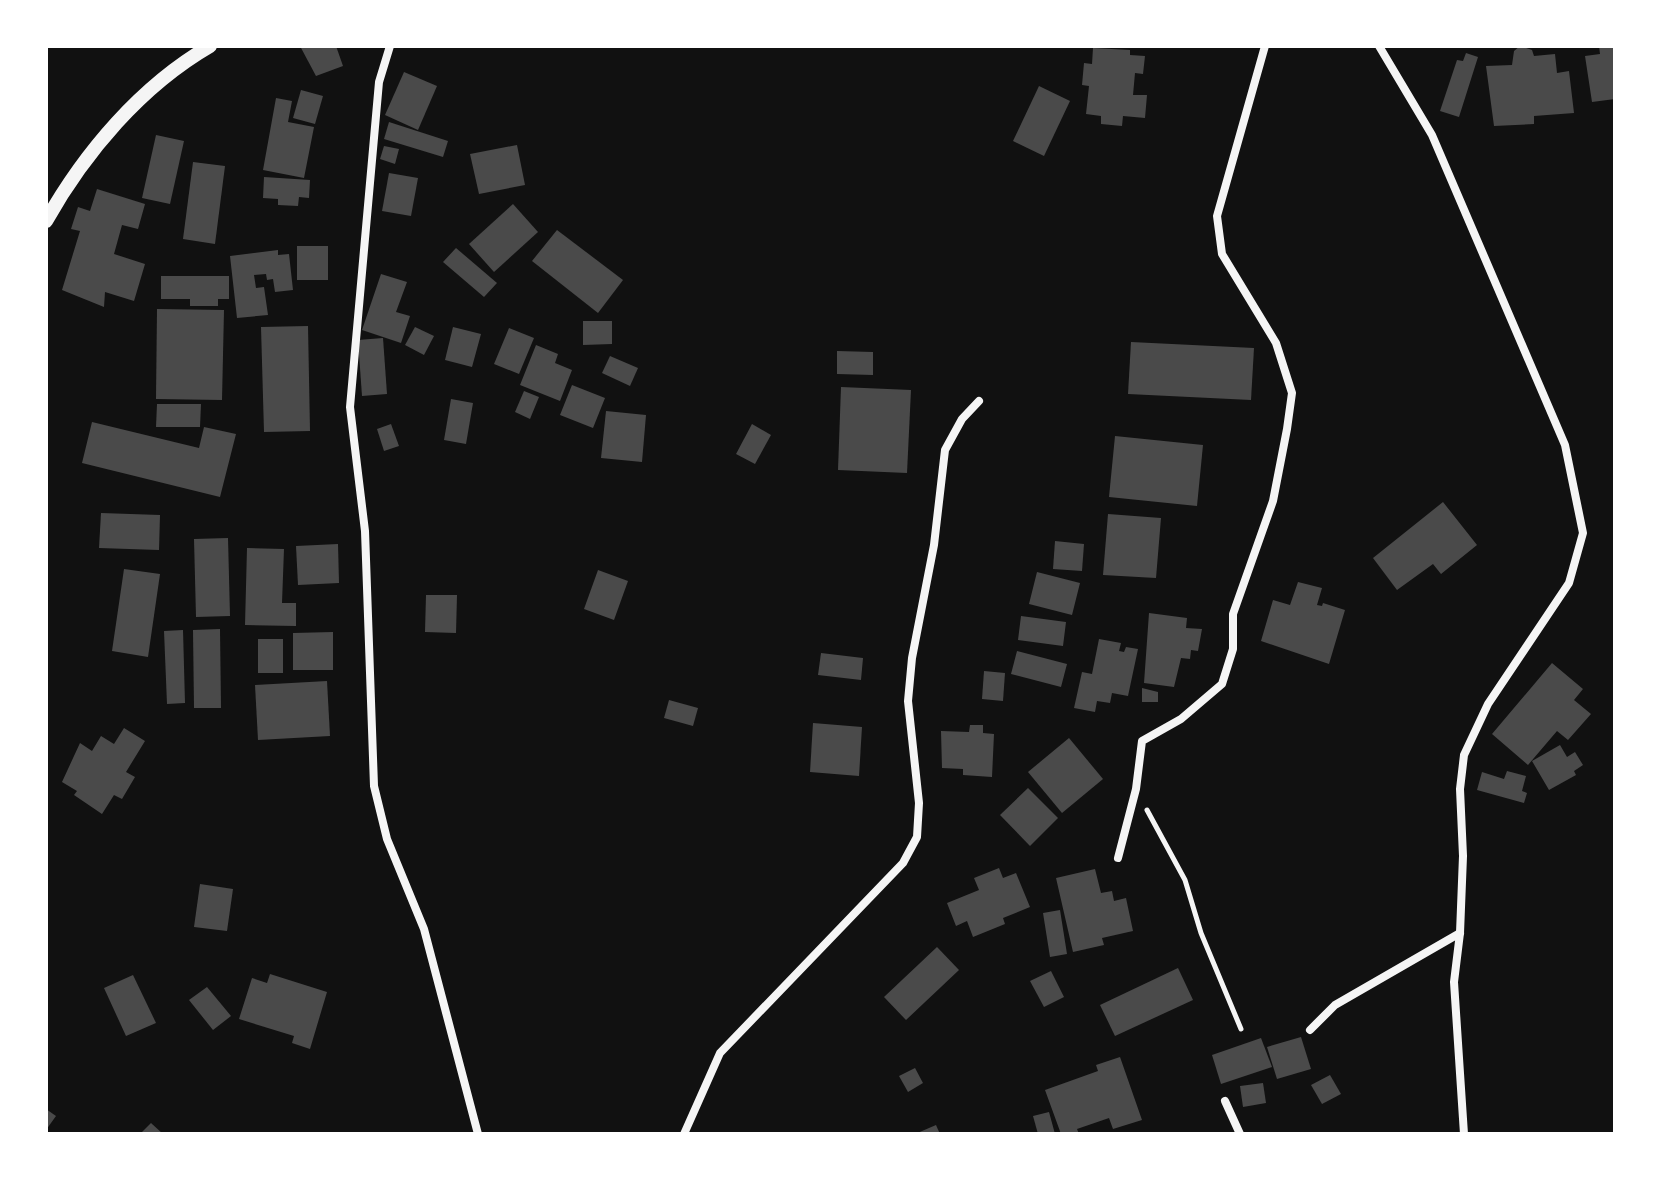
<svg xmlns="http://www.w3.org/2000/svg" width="1661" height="1180" viewBox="0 0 1661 1180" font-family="Jost,sans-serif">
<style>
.building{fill:#4a4a4a}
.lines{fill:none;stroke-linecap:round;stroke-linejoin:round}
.path{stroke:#f5f5f5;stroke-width:5}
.minor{stroke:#f5f5f5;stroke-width:8}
.tertiary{stroke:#f5f5f5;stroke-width:14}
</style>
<rect width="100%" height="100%" fill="#111"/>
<g class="building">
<path d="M300,46H336L343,66L316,76Z"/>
<path d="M1520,46L1532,50L1534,56L1555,54L1557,73L1569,71L1574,113L1534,116V124L1494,126L1486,66L1512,65L1514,51Z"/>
<path d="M1599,46H1615V99L1592,102L1585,56L1600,54Z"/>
<path d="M1093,48L1130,50V55L1145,56L1143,74L1135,73L1133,95H1147L1145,118L1123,116L1122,126L1101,124V116L1086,114L1089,86L1082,85L1084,63L1092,64Z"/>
<path d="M1466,53L1478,57L1459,117L1440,111L1457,60L1463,61Z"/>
<path d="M404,72L437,86L418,130L385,115Z"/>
<path d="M1039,86L1070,101L1044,156L1013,141Z"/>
<path d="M301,90L323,96L315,124L293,118Z"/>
<path d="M276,98L292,101L288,122L314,127L304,178L263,170Z"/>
<path d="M389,122L448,141L443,157L384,139Z"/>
<path d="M156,135L184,141L170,204L142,198Z"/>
<path d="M517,145L525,185L479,194L470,154Z"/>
<path d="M384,146L399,149L395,164L380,159Z"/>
<path d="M193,162L225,166L215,244L183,239Z"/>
<path d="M389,173L418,178L411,216L382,211Z"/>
<path d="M264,177L310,180L309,198L299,197L298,206L278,205V199L263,198Z"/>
<path d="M97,189L145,204L138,229L122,225L114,254L145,264L134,301L105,292L104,307L62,290L80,231L71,229L78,207L90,211Z"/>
<path d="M513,204L538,232L494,272L469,244Z"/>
<path d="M557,230L623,280L598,313L532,261Z"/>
<rect x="297" y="246" width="31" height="34"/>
<path d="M456,248L497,283L484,297L443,262Z"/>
<path d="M278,250V255L289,254L293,290L275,292L273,279L267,280L266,274L254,275L256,288L264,287L268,315L237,318L230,256Z"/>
<path d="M381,274L407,282L396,312L410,316L401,343L362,330Z"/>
<path d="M161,276H229V299H218V306H190V299H161Z"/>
<path d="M157,309L224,310L222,400L156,399Z"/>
<path d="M583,321H612V344L583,345Z"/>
<path d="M308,326L310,431L264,432L261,327Z"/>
<path d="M415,327L434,336L424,355L405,345Z"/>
<path d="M453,327L481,334L472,367L445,360Z"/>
<path d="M509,328L534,338L519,374L494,364Z"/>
<path d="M383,338L387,394L362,396L358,340Z"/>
<path d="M1131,342L1254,348L1251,400L1128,394Z"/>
<path d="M536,345L558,354L555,363L572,370L560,401L520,385Z"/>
<path d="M837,351L873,352V375L837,374Z"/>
<path d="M610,356L638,368L630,386L602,373Z"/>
<path d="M572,385L605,398L593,428L560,415Z"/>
<path d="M841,387L911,390L907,473L838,470Z"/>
<path d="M524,391L539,397L530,419L515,412Z"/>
<path d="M451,399L473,403L466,444L444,440Z"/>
<path d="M157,404H201L200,427H156Z"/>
<path d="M606,411L646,415L642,462L601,458Z"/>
<path d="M92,422L199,448L204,427L236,434L220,497L82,463Z"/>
<path d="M391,424L399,446L384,451L377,429Z"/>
<path d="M752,424L771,435L755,464L736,454Z"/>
<path d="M1115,436L1203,445L1197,506L1109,497Z"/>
<path d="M1443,502L1477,545L1441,574L1433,564L1397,590L1373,558Z"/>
<path d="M101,513L160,515L159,550L99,548Z"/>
<path d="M1108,514L1161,518L1156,578L1103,575Z"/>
<path d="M228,538L230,616L196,617L194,539Z"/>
<path d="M1055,541L1084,544L1082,571L1053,569Z"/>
<path d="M338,544L339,583L298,585L296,546Z"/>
<path d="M247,548L284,549L282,603H296V626L245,625Z"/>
<path d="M124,569L160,574L148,657L112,651Z"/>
<path d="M598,570L628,581L614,620L584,609Z"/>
<path d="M1037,572L1080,583L1072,615L1029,604Z"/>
<path d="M1298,582L1322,588L1317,605L1322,606L1323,603L1345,610L1329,664L1261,641L1273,600L1290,605Z"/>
<path d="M426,595H457L456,633L425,632Z"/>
<path d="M1149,613L1187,618L1186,628L1202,629L1198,651L1191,650L1190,659L1181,658L1174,687L1144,683Z"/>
<path d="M1021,616L1066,622L1063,646L1018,640Z"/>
<path d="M220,629L221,708H194L193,630Z"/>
<path d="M183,630L185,703L167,704L164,631Z"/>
<path d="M333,632V670H293V633Z"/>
<rect x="258" y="639" width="25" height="34"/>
<path d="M1099,639L1121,643L1119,651L1124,652L1126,647L1138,649L1128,696L1112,693L1110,703L1097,701L1095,712L1074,708L1082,672L1092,674Z"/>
<path d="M1017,651L1067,664L1061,687L1011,674Z"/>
<path d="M821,653L863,658L861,680L818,675Z"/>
<path d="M1552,663L1583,689L1574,700L1591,714L1568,740L1557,731L1528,765L1492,734Z"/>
<path d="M984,671L1005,673L1003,701L982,699Z"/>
<path d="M327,681L330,736L258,740L255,685Z"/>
<path d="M1142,688L1158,692V702H1142Z"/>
<path d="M669,700L698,708L693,726L664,718Z"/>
<path d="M813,723L862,727L859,776L810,772Z"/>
<path d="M970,725H983V733L994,734L992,777L963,775V769L942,768L941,731L969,732Z"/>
<path d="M124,728L145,741L126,772L135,777L122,799L114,795L102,814L74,795L77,791L62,782L80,743L92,751L101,736L114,744Z"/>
<path d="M1069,738L1103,779L1062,813L1028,772Z"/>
<path d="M1560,745L1567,757L1575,752L1583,765L1574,771L1576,775L1549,790L1532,761Z"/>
<path d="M1507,771L1526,776L1522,791L1527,793L1524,803L1477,790L1482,772L1504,779Z"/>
<path d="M1028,788L1058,818L1030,846L1000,815Z"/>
<path d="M999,868L1003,878L1016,873L1030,907L1003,918L1005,924L973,937L967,921L956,926L947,903L979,890L974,878Z"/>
<path d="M1095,869L1101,893L1112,891L1114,901L1126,898L1133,931L1102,938L1104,945L1073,952L1056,878Z"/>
<path d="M200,884L233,889L227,931L194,927Z"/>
<path d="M1060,910L1067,954L1050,957L1043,913Z"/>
<path d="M937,947L959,970L906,1020L884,997Z"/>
<path d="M1178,968L1193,1000L1115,1036L1100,1005Z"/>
<path d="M1051,971L1064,997L1044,1007L1030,981Z"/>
<path d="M270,974L327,992L310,1049L292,1043L294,1036L239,1019L252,978L267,983Z"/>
<path d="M133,975L156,1023L126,1036L104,988Z"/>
<path d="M207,987L231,1016L213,1030L189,1000Z"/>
<path d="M1301,1037L1311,1069L1277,1079L1267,1047Z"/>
<path d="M1261,1038L1272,1067L1221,1084L1212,1055Z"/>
<path d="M1120,1057L1142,1120L1113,1129L1109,1118L1077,1129L1079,1134H1061L1045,1090L1098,1071L1096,1065Z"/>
<path d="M915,1068L923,1083L908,1092L899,1076Z"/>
<path d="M1330,1075L1341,1094L1322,1104L1311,1085Z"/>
<path d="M1263,1083L1266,1103L1243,1107L1240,1086Z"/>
<path d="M46,1109L56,1116L46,1130Z"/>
<path d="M1049,1112L1055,1134H1038L1033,1116Z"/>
<path d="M151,1123L163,1134H140Z"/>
<path d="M936,1125L940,1134H915Z"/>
</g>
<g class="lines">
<path class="path" d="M1147,810L1185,880L1201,933L1241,1029"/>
<g class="minor">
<path d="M390,46L379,82L350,407L365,531L374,786L387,839L424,929L478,1134"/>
<path d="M1379,46L1432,135L1565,445L1583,533L1569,583L1488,704L1464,755L1460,789L1463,856L1460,933L1454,982L1464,1134"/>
<path d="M1118,858L1136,789L1142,741L1181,719L1222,684L1233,649V614L1273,501L1287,429L1292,393L1276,343L1222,254L1217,216L1265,46"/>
<path d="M1310,1030L1335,1005L1460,933"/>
<path d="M1225,1101L1240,1134"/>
<path d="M684,1134L720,1053L903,863L917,837L919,803L908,701L912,658L934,545L945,450L962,419L979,401"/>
</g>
<path class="tertiary" d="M46,221C85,152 141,86 210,46"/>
</g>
<rect width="1661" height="1180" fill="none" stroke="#ffffff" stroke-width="96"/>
</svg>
